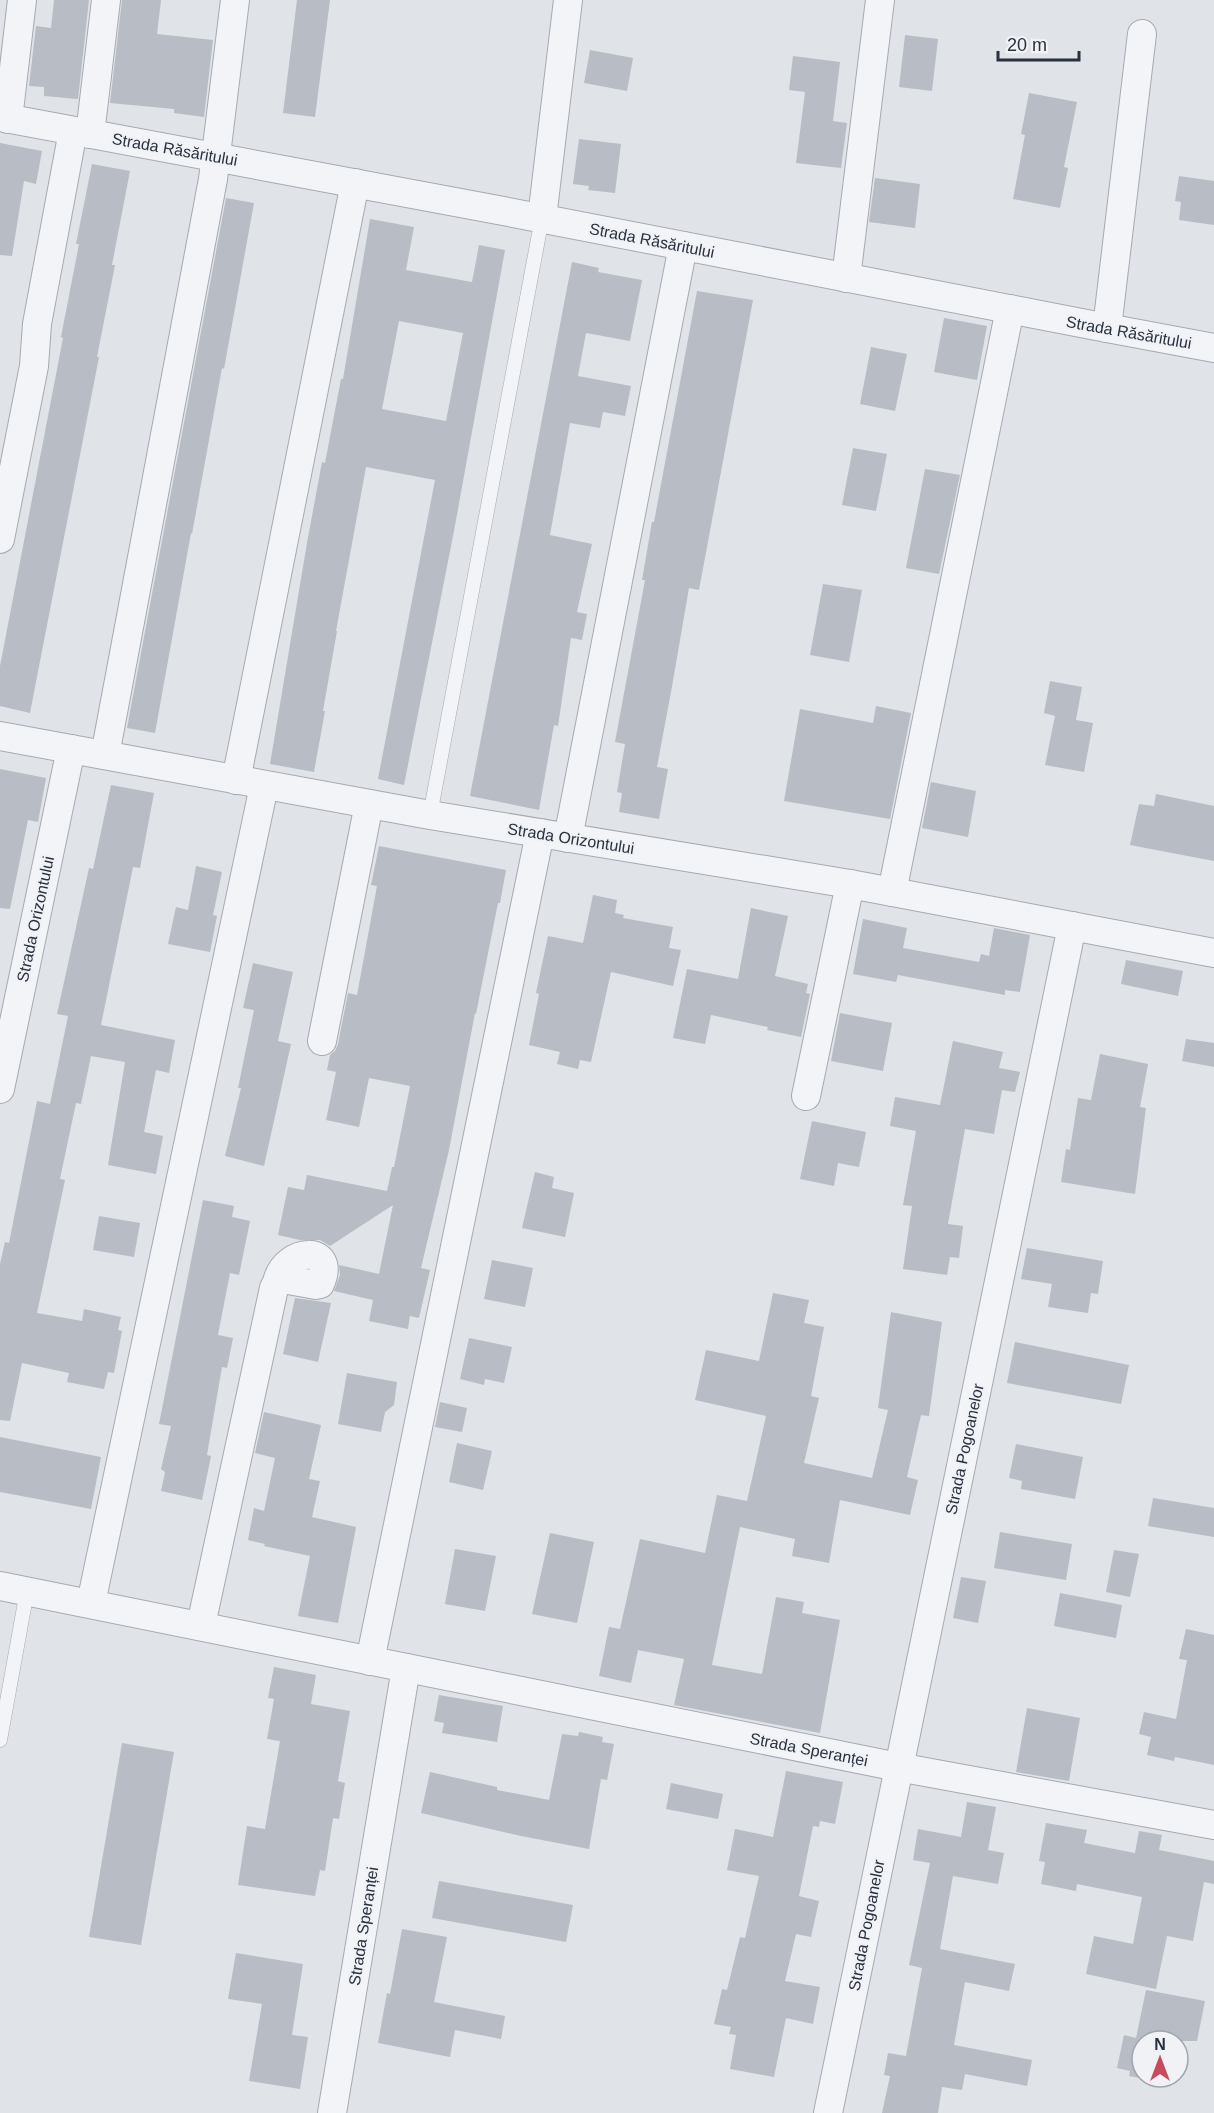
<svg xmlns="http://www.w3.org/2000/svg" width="1214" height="2113" viewBox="0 0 1214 2113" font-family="Arial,sans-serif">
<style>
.building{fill:#b8bcc5;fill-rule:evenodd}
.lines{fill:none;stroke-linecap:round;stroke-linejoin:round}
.lane-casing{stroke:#a5aab2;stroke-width:15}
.street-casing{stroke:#a5aab2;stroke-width:30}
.lane{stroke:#f3f4f7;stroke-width:14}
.street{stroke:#f3f4f7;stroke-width:28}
.labels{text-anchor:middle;stroke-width:4.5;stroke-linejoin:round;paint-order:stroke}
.street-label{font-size:16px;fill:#29313f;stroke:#f0f2f6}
</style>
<rect width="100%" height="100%" fill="#e0e3e8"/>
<g class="building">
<path d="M54,0H89L78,99L44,96V87L29,86L36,26L51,28Z"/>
<path d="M122,0H161L157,34L213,40L204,117L174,113V109L110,103Z"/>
<path d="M297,0H330L315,117L283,113Z"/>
<path d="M905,35L938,39L932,91L899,87Z"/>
<path d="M590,50L633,58L627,91L584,83Z"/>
<path d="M793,56L840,62L833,121L847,123L841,168L796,163L805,92L789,90Z"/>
<path d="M1029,93L1077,102L1064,167L1068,168L1060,208L1013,199L1025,135L1021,134Z"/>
<path d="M579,139L621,144L615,193L588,190L589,186L573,184Z"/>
<path d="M0,143L42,151L36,184L24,181L12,256L0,255Z"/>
<path d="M92,164L130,171L112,265H115L97,357H99L30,713L0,706V666L63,338L61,337L79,244H76Z"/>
<path d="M1179,176L1214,181V225L1179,220L1181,202L1175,201Z"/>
<path d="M875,178L920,184L915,228L869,222Z"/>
<path d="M226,198L254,203L224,369L222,368L192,534L191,533L155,733L127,728Z"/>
<path d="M370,219L414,227L406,270L472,282L479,245L505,250L454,531L404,785L378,779L435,480L366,467L336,631H337L323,711H325L314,772L270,764L307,543L322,462L325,463L341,379H343ZM399,321L463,333L446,421L382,409Z"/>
<path d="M572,262L599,268L598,272L642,280L630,341L586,333L578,376L631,386L625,416L603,412L600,428L570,423L550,535L592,544L577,612L587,614L582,640L571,638L558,726L554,725L539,810L470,796Z"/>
<path d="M697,291L753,300L699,590L689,588L671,692L657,767L668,769L659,819L619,812L622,793L617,792L625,744L615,742L645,580H642L652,522H654Z"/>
<path d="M944,318L987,326L977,380L934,372Z"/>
<path d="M871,347L907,354L895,411L860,404Z"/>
<path d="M853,448L887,454L876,511L842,505Z"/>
<path d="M925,469L960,475L939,574L906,568Z"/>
<path d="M823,584L862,590L849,662L810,655Z"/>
<path d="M1050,681L1082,687L1076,720L1093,723L1084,772L1045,765L1055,716L1044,713Z"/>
<path d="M876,706L911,713L890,819L784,801L800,709L873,723Z"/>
<path d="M0,769L46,778L38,822L28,820L10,909L0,908Z"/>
<path d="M931,782L976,791L968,837L922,828Z"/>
<path d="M111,785L154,793L140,868L133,867L101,1025L175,1040L169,1073L156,1070L144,1132L163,1136L156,1174L108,1165L125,1062L91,1056L81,1104L76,1103L60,1179L65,1180L37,1313L82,1321L84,1309L121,1317L118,1330L122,1331L114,1373L108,1372L104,1389L67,1382L69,1373L22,1363L10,1421L0,1420V1264L5,1242L9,1243L37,1101L50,1104L68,1016L57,1014L89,868L93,869Z"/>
<path d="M1156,794L1214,806V861L1130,845L1139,804L1154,806Z"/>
<path d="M379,846L506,870L500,903H498L476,1014L475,1013L449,1150L421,1268L430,1270L419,1318L410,1316L408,1329L369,1321L373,1300L334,1291L340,1275L339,1265L379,1274L393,1205L330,1246L320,1240H300L278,1235L288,1187L304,1190L307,1175L387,1191L392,1167H394L410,1086L369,1078L359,1127L326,1120L336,1072L327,1070L330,1055L335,1051L338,1044L348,993L357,995L377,886L371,885Z"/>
<path d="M196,866L222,872L213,915L217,916L210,952L168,944L176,907L188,910Z"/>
<path d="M593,895L617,900L615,913L624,915L623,918L673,927L669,948L681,950L673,986L611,972L591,1062L580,1060L578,1069L557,1064L560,1052L529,1045L539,994L536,993L548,936L583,943Z"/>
<path d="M751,908L788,916L775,976L808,984L806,993L810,994L801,1037L767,1030L768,1027L711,1015L705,1044L673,1038L687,969L738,979Z"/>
<path d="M863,919L907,928L903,948L979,962L981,954L989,956L994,928L1030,935L1020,992L1005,990V995L898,975L896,982L853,974Z"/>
<path d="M1126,960L1183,971L1178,996L1121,984Z"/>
<path d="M253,963L293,972L278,1041L291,1044L264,1166L225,1156L241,1088H238L254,1010L243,1008Z"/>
<path d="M840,1013L892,1023L883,1071L831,1061Z"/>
<path d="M1186,1039L1214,1043V1067L1182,1061Z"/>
<path d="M953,1041L1003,1052L999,1068L1020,1072L1015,1092L1002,1090L994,1134L965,1129L948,1224L963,1226L959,1258L950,1257L947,1275L903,1269L912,1206L903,1205L916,1131L890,1126L895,1097L940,1105Z"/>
<path d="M1100,1054L1148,1064L1140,1107L1146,1108L1135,1194L1061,1182L1066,1149L1070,1150L1078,1098L1091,1100Z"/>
<path d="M812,1121L866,1132L859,1167L838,1163L834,1186L800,1179Z"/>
<path d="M535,1172L554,1177L552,1188L574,1193L565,1237L522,1228Z"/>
<path d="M203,1200L234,1206L232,1217L250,1221L239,1275L230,1273L218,1335L233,1338L227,1368L222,1367L207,1455L211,1456L202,1500L161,1491L165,1472L161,1469L171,1426L159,1424Z"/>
<path d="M99,1216L140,1223L134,1257L93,1250Z"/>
<path d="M1027,1248L1103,1261L1098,1294L1091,1293L1088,1313L1048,1307L1052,1284L1021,1279Z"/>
<path d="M492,1260L533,1268L525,1307L484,1299Z"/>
<path d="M773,1293L809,1300L804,1323L824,1327L811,1396L819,1398L804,1463L872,1478L888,1410L878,1408L891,1312L942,1322L929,1416L921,1415L907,1477L918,1480L910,1515L840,1500L829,1563L792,1556L795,1539L740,1527L712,1665L762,1674L776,1597L804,1602L802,1613L840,1620L820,1733L674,1705L684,1659L638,1650L631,1683L599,1676L609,1627L620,1629L640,1539L705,1553L717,1495L747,1501L766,1416L695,1400L706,1350L759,1361Z"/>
<path d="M295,1298L331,1303L318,1362L283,1354Z"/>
<path d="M469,1338L512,1347L504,1383L485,1379L484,1385L460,1379Z"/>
<path d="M1015,1342L1129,1365L1121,1404L1007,1383Z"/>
<path d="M347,1373L397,1382L394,1405L385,1412L381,1432L338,1424Z"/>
<path d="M440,1402L467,1408L462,1432L435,1427Z"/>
<path d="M264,1412L321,1425L309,1479L320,1481L312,1517L356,1527L338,1623L298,1616L310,1556L264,1546L265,1544L248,1540L254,1508L264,1511L275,1458L255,1453Z"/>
<path d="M0,1437L101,1457L91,1509L0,1492Z"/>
<path d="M457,1443L492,1451L483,1490L449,1482Z"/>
<path d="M1016,1444L1083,1457L1075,1499L1021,1489L1022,1481L1009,1478Z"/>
<path d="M1153,1498L1214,1508V1537L1148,1526Z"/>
<path d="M1000,1532L1072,1544L1066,1580L994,1568Z"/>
<path d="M550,1533L594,1542L577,1623L532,1614Z"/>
<path d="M455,1549L496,1556L485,1611L445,1604Z"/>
<path d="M1114,1550L1139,1554L1130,1597L1106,1592Z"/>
<path d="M961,1577L986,1581L978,1623L953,1618Z"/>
<path d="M1060,1593L1122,1605L1116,1638L1054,1626Z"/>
<path d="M1186,1629L1214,1635V1765L1175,1757L1174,1761L1147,1755L1151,1737L1139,1734L1144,1712L1176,1719L1187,1660L1179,1659Z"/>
<path d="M274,1667L316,1675L311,1704L350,1711L338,1781L345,1783L339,1819L333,1818L325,1871L320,1870L315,1896L238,1885L247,1826L265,1829L280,1741L267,1739L274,1699L268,1698Z"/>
<path d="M439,1695L503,1706L497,1742L442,1733L444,1723L434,1721Z"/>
<path d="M1027,1708L1080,1718L1069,1781L1016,1772Z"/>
<path d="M579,1732L603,1737L602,1742L614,1744L607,1780L601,1779L589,1849L521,1836L421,1813L430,1772L497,1787V1790L549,1800L562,1734L578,1736Z"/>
<path d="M122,1743L174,1752L141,1945L89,1937Z"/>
<path d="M786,1771L843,1782L835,1824L820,1821L819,1827L813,1826L799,1896L819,1901L811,1937L796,1934L785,1981L820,1987L813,2024L786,2018L774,2077L730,2069L736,2035L729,2034L731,2027L714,2024L722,1989L727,1990L740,1937L745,1938L759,1876L727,1870L735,1829L773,1837Z"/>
<path d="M671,1783L723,1794L718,1819L666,1809Z"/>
<path d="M967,1802L996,1807L988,1850L1004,1853L998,1884L953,1876L940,1949L1015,1964L1009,1991L965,1982L954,2045L1032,2060L1027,2086L965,2074L962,2090L942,2087L938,2113H882L890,2076L884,2075L888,2053L906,2056L922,1968L909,1965L930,1863L913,1860L918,1829L961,1837Z"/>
<path d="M1046,1823L1087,1830L1084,1843L1135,1853L1139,1831L1162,1835L1159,1850L1214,1861V1884L1204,1882L1193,1941L1167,1936L1156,1989L1086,1974L1094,1936L1133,1944L1142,1897L1077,1884L1076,1891L1041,1884L1045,1862L1039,1861Z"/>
<path d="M439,1881L573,1905L566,1942L432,1918Z"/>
<path d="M402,1929L447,1937L434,2002L505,2016L501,2039L455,2030L450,2057L378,2043L387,1993L390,1994Z"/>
<path d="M236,1953L303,1964L292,2035L308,2037L300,2089L249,2081L262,2004L228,1999Z"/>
<path d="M1146,1990L1205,2001L1197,2041H1142V2077H1157L1156,2081L1129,2076L1130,2071L1117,2068L1124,2035L1136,2038Z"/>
</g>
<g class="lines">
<g class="lane-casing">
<g id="lane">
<path d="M430,815L542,218"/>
<path d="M0,1740L27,1591"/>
</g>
</g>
<g class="street-casing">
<g id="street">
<path d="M0,117L498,210L1107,328L1214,348"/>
<path d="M8,119L22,0"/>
<path d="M90,134L106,0"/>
<path d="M542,218L568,0"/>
<path d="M846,278L880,0"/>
<path d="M1107,328L1142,34"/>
<path d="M0,539L34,366L37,324L73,131"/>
<path d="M0,736L430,815L850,884L1214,953"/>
<path d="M105,755L213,179L235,0"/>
<path d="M236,780L355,183"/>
<path d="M568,838L683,246"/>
<path d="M892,892L1010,309"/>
<path d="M322,1041L369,804"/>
<path d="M0,1089L71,749"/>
<path d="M806,1096L850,884"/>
<path d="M0,1586L898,1767L1214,1825"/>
<path d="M91,1603L264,786"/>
<path d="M201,1625L274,1288L277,1282L283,1279L316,1285L320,1284C338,1244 285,1247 277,1282"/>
<path d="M370,1661L540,833"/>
<path d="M332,2113L406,1668"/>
<path d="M828,2113L1072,926"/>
</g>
</g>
<use href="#lane" class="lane"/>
<use href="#street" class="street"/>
</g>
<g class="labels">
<g class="street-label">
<text transform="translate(175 149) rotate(10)" y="6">Strada Răsăritului</text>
<text transform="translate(652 240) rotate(11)" y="6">Strada Răsăritului</text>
<text transform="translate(1129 332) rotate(10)" y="6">Strada Răsăritului</text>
<text transform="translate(571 838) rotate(9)" y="6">Strada Orizontului</text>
<text transform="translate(35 919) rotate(-78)" y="6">Strada Orizontului</text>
<text transform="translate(964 1449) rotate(-78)" y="6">Strada Pogoanelor</text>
<text transform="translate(809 1749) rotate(11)" y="6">Strada Speranței</text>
<text transform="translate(866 1925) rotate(-79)" y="6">Strada Pogoanelor</text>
<text transform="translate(363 1926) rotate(-81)" y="6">Strada Speranței</text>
</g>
</g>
<g transform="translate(1160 2059)"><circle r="28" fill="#f0f2f6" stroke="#a0a5ad" stroke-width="1.5"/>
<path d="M0-4.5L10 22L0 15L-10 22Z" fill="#c84b5c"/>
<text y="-9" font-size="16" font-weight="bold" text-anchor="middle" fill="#29313f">N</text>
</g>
<path d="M998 51v9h81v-9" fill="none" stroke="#29313f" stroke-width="3"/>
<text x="1007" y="51" font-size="18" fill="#29313f" stroke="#f0f2f6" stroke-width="4.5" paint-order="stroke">20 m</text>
</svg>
